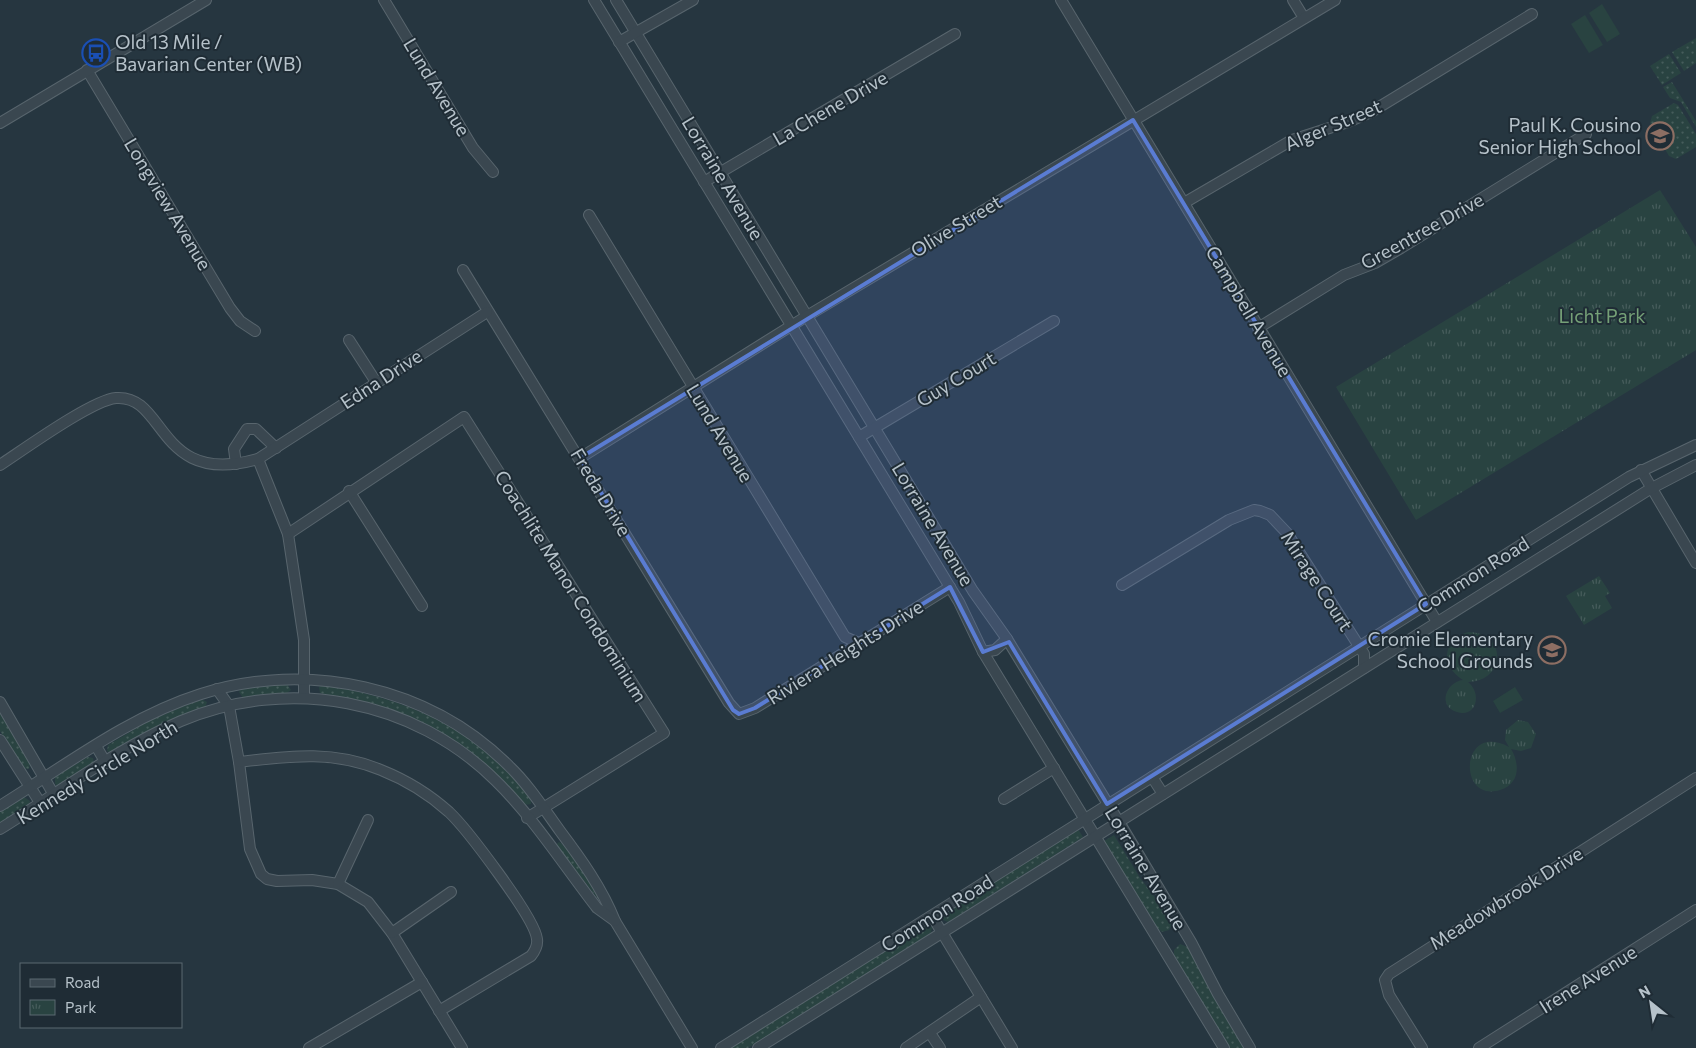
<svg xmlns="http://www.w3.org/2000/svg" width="1696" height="1048" viewBox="0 0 1696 1048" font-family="Commissioner,sans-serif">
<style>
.grass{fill:url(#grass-dots)}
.park{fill:url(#park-tufts)}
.garden{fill:#294341}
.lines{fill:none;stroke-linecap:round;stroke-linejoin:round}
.minor-casing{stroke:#58656d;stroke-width:12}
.minor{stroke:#3a4750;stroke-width:10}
.marked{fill:#5a7cd2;fill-opacity:0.2;stroke:#5a7cd2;stroke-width:4;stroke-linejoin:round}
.labels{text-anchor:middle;stroke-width:4;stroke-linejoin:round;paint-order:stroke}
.poi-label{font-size:19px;fill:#b6c2ca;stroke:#1f2c35;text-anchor:end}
.street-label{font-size:19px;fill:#b6c2ca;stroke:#1f2c35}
.park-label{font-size:19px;fill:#75a077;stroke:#1f2c35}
</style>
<defs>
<pattern id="grass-dots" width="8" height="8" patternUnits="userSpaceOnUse" patternTransform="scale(1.25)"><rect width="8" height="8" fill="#294341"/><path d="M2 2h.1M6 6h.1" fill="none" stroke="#465c5b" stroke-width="1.8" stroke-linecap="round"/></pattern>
<pattern id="park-tufts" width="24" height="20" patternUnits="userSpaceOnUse" patternTransform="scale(1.25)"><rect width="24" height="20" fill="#294341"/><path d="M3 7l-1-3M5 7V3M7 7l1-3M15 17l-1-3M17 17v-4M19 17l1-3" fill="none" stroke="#465c5b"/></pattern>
</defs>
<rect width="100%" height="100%" fill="#263640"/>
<g class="grass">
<path d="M1696,38V63L1684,71L1672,52Z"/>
<path d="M1669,54L1681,73L1662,85L1650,66Z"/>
<path d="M1672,82L1696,121V127L1681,102L1670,98L1663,87Z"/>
<path d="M1674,103L1678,105L1696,134V147L1676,159L1669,156L1650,123L1652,116Z"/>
<path d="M287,684L291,690L287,693L243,698L239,692L241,689Z"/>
<path d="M323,685C399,698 457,719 512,777C519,784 532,794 531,804L524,805C486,756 433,720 373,704C356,699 337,698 320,693L319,687Z"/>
<path d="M201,699L207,702L205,708L179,717L111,753L107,751L108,745L149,721Z"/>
<path d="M0,712L30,763L29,769L22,768L0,731Z"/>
<path d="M88,757L93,758L94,763L58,786L55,784V777Z"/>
<path d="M24,797L30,801L29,805L0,823V812Z"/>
<path d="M1078,829L1083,837L948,922L943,920V913Z"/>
<path d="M1114,835L1140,878L1167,913L1172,924L1169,930L1162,932L1156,927L1105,843L1104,841Z"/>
<path d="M559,842C569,846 600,894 602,904L556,845Z"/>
<path d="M926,924L932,927L931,933L748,1048H730Z"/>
<path d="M1180,944L1188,947L1213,995L1245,1048H1230L1174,956V950Z"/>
</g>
<g class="park">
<path d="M1660,190L1696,247V350L1416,520L1336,387Z"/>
<path d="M1599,576L1610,593L1605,596L1612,608L1584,625L1566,596Z"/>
<path d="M1468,632C1507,632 1507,681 1468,682C1482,693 1477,718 1457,712C1437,706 1446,682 1463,680C1441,666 1441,641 1468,632Z"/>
<path d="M1518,720L1528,722L1536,734L1531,748L1521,751L1511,749C1520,764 1520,784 1500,790C1457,803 1460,721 1509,747L1505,740L1506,730Z"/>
</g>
<g class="garden">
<path d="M1602,4L1620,34L1607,42L1589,13Z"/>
<path d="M1585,15L1603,45L1589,53L1571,24Z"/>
<path d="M1515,687L1523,700L1500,713L1493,701Z"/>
</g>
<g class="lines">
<g class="minor-casing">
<g id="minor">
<path d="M384,0L473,148L493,172"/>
<path d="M594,0L959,602L983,652L1224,1048"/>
<path d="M616,0L973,591L1007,639L1122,827L1191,942L1218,994L1250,1048"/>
<path d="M1061,0L1437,622"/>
<path d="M1293,0L1304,18"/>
<path d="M619,42L693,0"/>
<path d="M87,70L230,308L240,321L255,331"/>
<path d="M0,123L206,0"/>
<path d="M704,182L955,34"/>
<path d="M1184,203L1292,140L1348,122L1371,112L1532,14"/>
<path d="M589,215L845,637L859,643"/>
<path d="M463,270L729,703L739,714L755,708L950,587"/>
<path d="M1258,328L1344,275L1375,263L1401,248L1586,134"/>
<path d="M349,340L376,382"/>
<path d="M859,437L1054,321"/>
<path d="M580,458L807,316L1335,0"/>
<path d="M258,459L288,534L304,640V698"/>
<path d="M236,464L234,449L247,429H256L276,448"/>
<path d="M0,465C23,450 92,400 116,398C167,394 156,488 258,459L487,312"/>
<path d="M1641,470L1696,563"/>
<path d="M349,491L422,606"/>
<path d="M288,534L464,417L664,733L527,818"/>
<path d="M1122,585L1229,520L1254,510L1260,511L1270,515L1287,533L1364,654V668"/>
<path d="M983,652L995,650L1007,639"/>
<path d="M217,689L229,706L239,762L250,849L261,874L267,879L277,881L312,880L338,884L368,902L392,933L462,1048"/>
<path d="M0,702L54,795"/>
<path d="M0,740L41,804"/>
<path d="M96,746L106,763"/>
<path d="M239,762C290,756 333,750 381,770C406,780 429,794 449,812C466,828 535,918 537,939C538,946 535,951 531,956L439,1011"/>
<path d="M1152,777L1163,794"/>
<path d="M1004,799L1054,768"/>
<path d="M0,806C65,766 128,717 201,694C307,660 429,686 509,766C529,785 544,809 560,831C581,859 602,888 615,921L692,1048"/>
<path d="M0,829C58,793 118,748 181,721C288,676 414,699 496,781C533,817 565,867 597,908L615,921"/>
<path d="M338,884L368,820"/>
<path d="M932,916L1012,1048"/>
<path d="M392,933L451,892"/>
<path d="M930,1033L940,1048"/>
<path d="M309,1048L422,982"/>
<path d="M721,1048L1629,477L1696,445"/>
<path d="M758,1048L1650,489L1696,465"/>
<path d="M906,1048L981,997"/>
<path d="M1422,1048L1389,995L1385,980L1389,974L1696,778"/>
<path d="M1479,1048L1696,910"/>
</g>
</g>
<use href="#minor" class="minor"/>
</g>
<path class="marked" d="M1133,120L1426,604L1107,804L1009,642L983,652L950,587L755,708L739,714L733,710L580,458Z"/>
<defs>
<g id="bus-ring" transform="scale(1.4375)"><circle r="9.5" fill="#1f2c35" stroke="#1a4fb4" stroke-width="1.5"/><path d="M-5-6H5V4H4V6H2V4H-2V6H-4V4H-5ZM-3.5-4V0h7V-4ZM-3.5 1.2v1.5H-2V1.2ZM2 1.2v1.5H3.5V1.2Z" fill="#1a4fb4"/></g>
<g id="school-ring" transform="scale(1.4375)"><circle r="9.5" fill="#1f2c35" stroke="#8d6e63" stroke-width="1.5"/><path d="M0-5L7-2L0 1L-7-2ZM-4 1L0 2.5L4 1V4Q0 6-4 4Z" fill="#8d6e63"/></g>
</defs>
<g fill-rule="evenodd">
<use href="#bus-ring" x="96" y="53"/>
<use href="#school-ring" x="1660" y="136"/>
<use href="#school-ring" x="1552" y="650"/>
</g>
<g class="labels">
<g class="poi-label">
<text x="115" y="49" text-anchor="start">Old 13 Mile /<tspan x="115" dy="22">Bavarian Center (WB)</tspan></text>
<text x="1641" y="132">Paul K. Cousino<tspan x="1641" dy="22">Senior High School</tspan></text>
<text x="1533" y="646">Cromie Elementary<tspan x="1533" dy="22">School Grounds</tspan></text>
</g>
<g class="street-label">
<text transform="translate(437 87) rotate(59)" y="7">Lund Avenue</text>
<text transform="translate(830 108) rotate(-30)" y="7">La Chene Drive</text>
<text transform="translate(1333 125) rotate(-23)" y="7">Alger Street</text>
<text transform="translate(723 178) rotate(59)" y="7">Lorraine Avenue</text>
<text transform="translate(168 204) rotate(59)" y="7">Longview Avenue</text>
<text transform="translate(956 226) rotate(-31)" y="7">Olive Street</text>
<text transform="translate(1422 231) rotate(-29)" y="7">Greentree Drive</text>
<text transform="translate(1249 311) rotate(59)" y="7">Campbell Avenue</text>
<text transform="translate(381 379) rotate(-33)" y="7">Edna Drive</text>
<text transform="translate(956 379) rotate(-31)" y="7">Guy Court</text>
<text transform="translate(720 433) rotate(59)" y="7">Lund Avenue</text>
<text transform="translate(601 492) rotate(59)" y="7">Freda Drive</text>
<text transform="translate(933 524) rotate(59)" y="7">Lorraine Avenue</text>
<text transform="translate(1473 575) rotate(-32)" y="7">Common Road</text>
<text transform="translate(1317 581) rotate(57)" y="7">Mirage Court</text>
<text transform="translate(571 586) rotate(58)" y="7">Coachlite Manor Condominium</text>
<text transform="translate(845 652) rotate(-32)" y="7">Riviera Heights Drive</text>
<text transform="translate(97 772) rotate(-31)" y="7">Kennedy Circle North</text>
<text transform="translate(1146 868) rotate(59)" y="7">Lorraine Avenue</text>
<text transform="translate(1506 898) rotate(-32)" y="7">Meadowbrook Drive</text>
<text transform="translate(937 913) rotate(-32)" y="7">Common Road</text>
<text transform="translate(1588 979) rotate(-32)" y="7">Irene Avenue</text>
</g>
<g class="park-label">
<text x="1602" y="323">Licht Park</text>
</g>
</g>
<rect x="20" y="963" width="162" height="65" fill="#1f2c35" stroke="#5b6871"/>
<rect x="30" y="979" width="25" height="8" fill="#3a4750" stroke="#5b6871"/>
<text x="65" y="988" font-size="15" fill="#b6c2ca">Road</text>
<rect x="30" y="1000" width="25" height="15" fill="url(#park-tufts)" stroke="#5b6871"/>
<text x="65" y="1013" font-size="15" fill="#b6c2ca">Park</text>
<g transform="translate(1651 1003) rotate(330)" stroke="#1f2c35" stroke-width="4" paint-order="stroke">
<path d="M0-4L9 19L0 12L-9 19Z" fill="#b6c2ca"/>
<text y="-8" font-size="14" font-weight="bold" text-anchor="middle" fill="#b6c2ca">N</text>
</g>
</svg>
